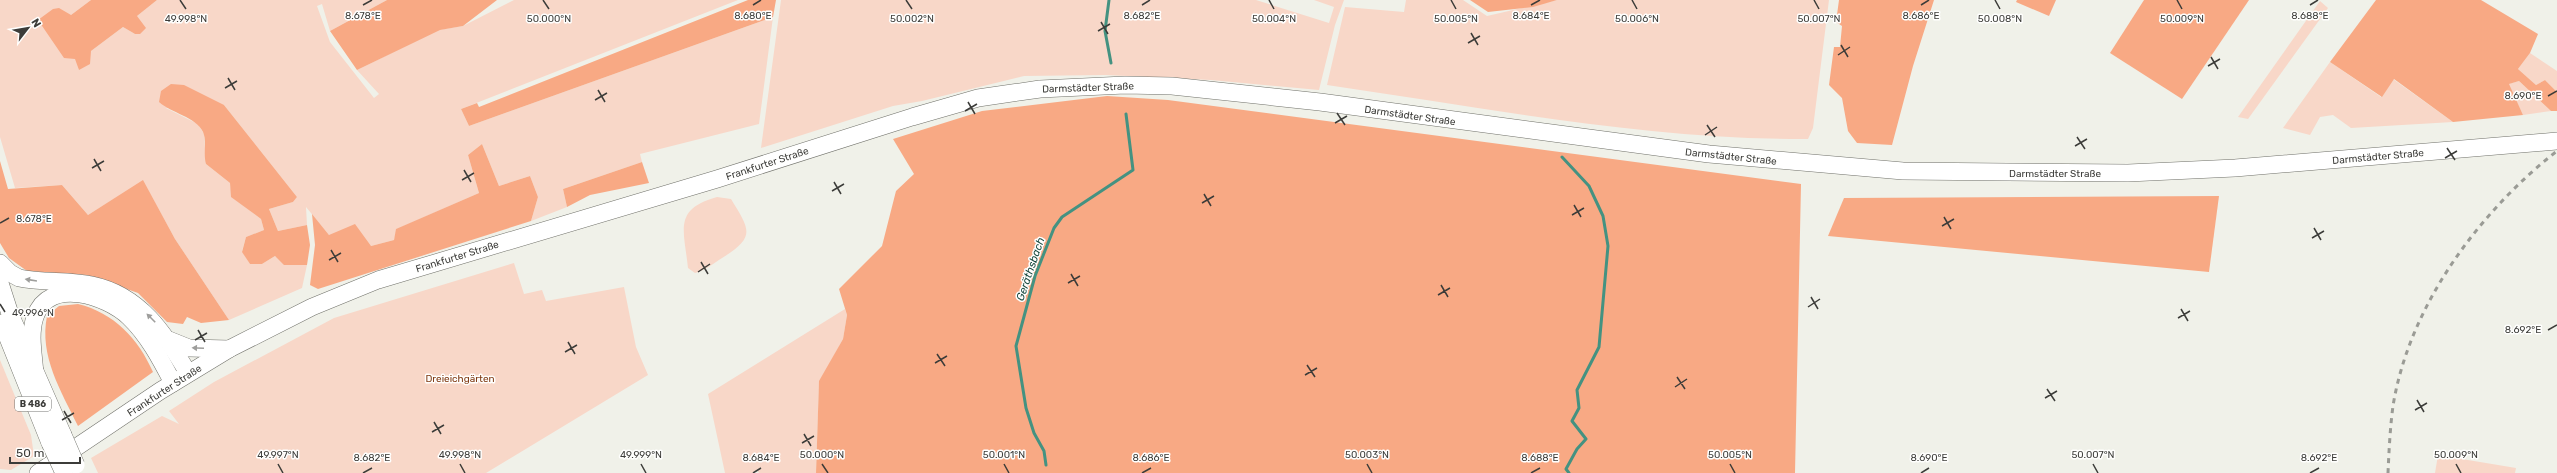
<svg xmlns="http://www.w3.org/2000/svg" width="2557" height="473" viewBox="0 0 2557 473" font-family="Rubik,sans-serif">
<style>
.green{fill:#f8d7c8}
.forest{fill:#f8a984}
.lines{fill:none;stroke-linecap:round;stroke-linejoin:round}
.stream{stroke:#449281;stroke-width:3}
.major-casing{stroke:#70716a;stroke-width:18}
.major{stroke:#fff;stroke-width:17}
.rail{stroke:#9a9b95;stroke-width:3;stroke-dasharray:5 5;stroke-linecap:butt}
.major-bridge-casing{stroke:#70716a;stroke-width:18;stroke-linecap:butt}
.major-bridge{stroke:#fff;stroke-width:17}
.oneway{fill:#9e9e9c}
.ticks{fill:none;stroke:#3c3c39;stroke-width:1.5}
.labels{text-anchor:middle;stroke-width:3;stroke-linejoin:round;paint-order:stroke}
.shield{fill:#fffffe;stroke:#767674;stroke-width:1}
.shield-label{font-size:9px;font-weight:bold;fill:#3c3c39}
.street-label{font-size:10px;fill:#3c3c39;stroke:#fffffe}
.park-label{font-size:10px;fill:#7d370f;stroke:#fffffe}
.water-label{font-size:11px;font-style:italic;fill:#19493f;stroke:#fffffe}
.ticks-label{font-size:10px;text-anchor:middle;fill:#3c3c39;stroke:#fffffe;stroke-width:3;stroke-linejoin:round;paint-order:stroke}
</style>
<rect width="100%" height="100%" fill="#f0f1e9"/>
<g class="green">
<path d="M0,0H91L71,15L79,70L91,51L123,27L135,34L137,16L157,0H387L330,31L322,4L317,6L330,42L374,98L379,94L357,70L438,30L463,26L514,0H738L461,109L469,126L773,17L759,124L640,154L642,162L563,189L567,207L531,221L538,197L530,176L499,186L482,144L468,155L479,193L397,229L394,240L371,246L329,235L306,207L307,225L278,231L269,209L293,202L297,197L224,105L166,108L198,124L204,134L206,164L230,183L232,197L261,219L264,230L246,237L242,251L250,264H262L275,256L285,265H307L302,288L229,320L175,239L143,181L88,215L62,185L15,188L0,137Z"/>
<path d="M781,0H1256L1329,23L1334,7L1314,0H1344L1335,25L1319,90L1211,80L1106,75L1024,76L922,101L893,106L761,148Z"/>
<path d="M1406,0H1463L1487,16L1557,0H1829L1813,128L1808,139C1647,140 1486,108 1327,85L1345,7L1404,12Z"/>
<path d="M2320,1L2328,8L2248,119L2238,117Z"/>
<path d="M2530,53L2557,71V92L2545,80L2536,85L2518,69Z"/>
<path d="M2330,62L2381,97L2393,79L2453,122L2351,128L2333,115L2320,117L2310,135L2283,128Z"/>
<path d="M2519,81L2551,111L2523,115L2508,84Z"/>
<path d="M717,197L731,199C750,230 756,237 722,258C714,263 704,271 695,273L688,268C684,230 673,209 717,197Z"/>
<path d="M514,263L524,294L542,290L546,301L624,287L636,347L648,375L486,473H98L91,458L162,416L179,424L169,411L214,382L334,318Z"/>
<path d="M845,309L847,315L843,339L819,383L816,473H759L757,470L753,473H725L708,394Z"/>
<path d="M0,360L31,435L34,456L11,470L0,469Z"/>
<path d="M2438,455L2516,468L2515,473H2435Z"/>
</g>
<g class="forest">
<path d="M91,0H157L137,16L146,28L140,34H135L123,27L91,51L90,64L79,70L75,59L64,58L38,20L53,9L59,8L71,15Z"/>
<path d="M387,0H497L463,26L440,30L357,70L330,31Z"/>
<path d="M748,0H776L773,17L469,126L461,109L477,103L479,107Z"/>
<path d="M1470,0H1557L1533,7L1488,12Z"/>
<path d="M1839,0H1934L1913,66L1892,145L1857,143L1848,131L1842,98L1829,85L1834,47H1840L1842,26L1836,22Z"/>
<path d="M2017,0H2056L2049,16L2016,2Z"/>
<path d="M2144,0H2249L2182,99L2110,53Z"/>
<path d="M2376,0H2481L2538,34L2530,53L2518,69L2536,85L2545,80L2557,92V111H2551L2519,81L2509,84L2523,115L2453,122L2394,79L2382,97L2330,62Z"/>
<path d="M171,84L184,85L224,105L297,197L293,202L269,209L278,231L307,225L310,245L307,265H284L275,256L262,264H250L242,252L246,237L264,230L261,219L231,197L230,183L206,164C203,154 207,141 203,132C196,117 171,113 159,102L161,91Z"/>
<path d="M1107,96L1168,100L1801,184L1795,473H816L819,381L843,339L847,315L839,289L882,246L896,191L914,174L893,139L982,111Z"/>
<path d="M482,144L499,186L530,176L538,197L531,221L318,289L310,285L315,245L312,214L329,235L355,224L371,246L394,240L396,229L479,193L468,155Z"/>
<path d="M0,161L8,189L62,185L88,215L143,180L175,239L229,320L201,323L187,317L183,324L167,322L138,293L87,275L27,271L9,258L0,243Z"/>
<path d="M642,162L649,183L590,195L567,207L563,189Z"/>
<path d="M2219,196L2209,272L1828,236L1844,198Z"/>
<path d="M78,304C114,313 138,338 153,372L78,426C61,391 39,356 47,316L59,306Z"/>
</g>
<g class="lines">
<g class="stream">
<path d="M1109,0L1105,31L1111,63"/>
<path d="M1562,157L1589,186L1603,216L1608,246L1599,347L1577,390L1579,408L1572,421L1586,439L1577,449L1566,469L1569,473"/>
<path d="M1046,465L1044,451L1034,433L1026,408L1016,346L1035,276L1054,228L1062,217L1133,170L1126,114"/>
</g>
<g class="major-casing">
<g id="major">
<path d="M0,263L10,273L19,278C43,283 68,280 92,285C140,295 165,334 188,373"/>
<path d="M0,283L10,314L63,435"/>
<path d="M2,323L50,443"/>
<path d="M169,340L189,348L229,349"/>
<path d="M35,375C34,356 29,335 35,317C49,276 107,296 129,317C148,335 161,360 173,383"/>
<path d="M38,473L160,391L229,349L312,307L378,280L717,179L912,117L978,98L1040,89L1125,85L1172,86L1320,102L1709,154L1903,171L2128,173L2235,168L2557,141"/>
</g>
</g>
<use href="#major" class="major"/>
<path class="rail" d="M2388,473C2389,451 2390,428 2393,406C2409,306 2479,212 2557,151"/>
<g class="major-bridge-casing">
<g id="major-bridge">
<path d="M63,435L76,465"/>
<path d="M50,443L64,473"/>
</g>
</g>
<use href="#major-bridge" class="major-bridge"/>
</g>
<defs><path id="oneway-solid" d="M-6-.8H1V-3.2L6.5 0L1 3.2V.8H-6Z"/></defs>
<g class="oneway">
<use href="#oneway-solid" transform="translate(31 280) rotate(-171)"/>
<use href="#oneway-solid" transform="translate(151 318) rotate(-135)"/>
<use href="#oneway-solid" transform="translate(198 348) rotate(-178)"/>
</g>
<path class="ticks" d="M180,0L186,9M543,0L549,9M906,0L912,9M1269,0L1274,9M1451,0L1456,9M1632,0L1637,9M1814,0L1819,9M1995,0L2000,9M2177,0L2182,9M363,5L372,0M753,5L761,0M1142,5L1150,0M1531,5L1540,0M1921,5L1929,0M2310,5L2318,0M1101,22L1108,34M1098,31L1110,24M1471,33L1478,45M1468,43L1480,36M1841,45L1848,57M1838,55L1850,47M2211,57L2218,69M2208,66L2220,59M228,78L235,90M225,88L237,81M598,90L605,102M2548,96L2557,91M595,100L607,93M968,102L975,114M965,111L977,104M1337,113L1345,125M1335,123L1347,116M1707,125L1715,137M1705,135L1717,127M2077,137L2085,149M2075,146L2087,139M2447,148L2455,160M2445,158L2457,151M94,159L101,171M92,168L104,161M464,170L471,182M462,180L474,173M834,182L841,194M832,191L844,184M1204,194L1211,206M1202,203L1214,196M1574,205L1581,217M1572,215L1584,208M1944,217L1951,229M0,223L9,218M1942,226L1954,219M2314,228L2321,240M2312,238L2324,231M331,250L338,262M329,260L341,253M701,262L708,274M698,272L710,264M1071,274L1078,286M1068,283L1080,276M1441,285L1448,297M1438,295L1450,288M1811,297L1818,309M0,304L5,312M1808,307L1820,299M2181,309L2188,321M2178,318L2190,311M198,330L205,342M2548,330L2557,325M195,340L207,333M568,342L575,354M565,352L577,345M937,354L945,366M935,363L947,356M1307,365L1315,377M1305,375L1317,368M1677,377L1685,389M1675,387L1687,379M2047,389L2055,401M2045,398L2057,391M2417,400L2424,412M2415,410L2427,403M64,411L71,423M62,420L74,413M434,422L441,434M432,432L444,425M804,434L811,446M802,443L814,436M278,464L283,473M460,464L465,473M641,464L646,473M822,464L828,473M1004,464L1009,473M1367,464L1372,473M1730,464L1735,473M2093,464L2098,473M2456,464L2461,473M363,473L372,468M753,473L761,468M1142,473L1151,468M1531,473L1540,468M1921,473L1929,468M2310,473L2319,468"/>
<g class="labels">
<rect class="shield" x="15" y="397" width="36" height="14" rx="3"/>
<g class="shield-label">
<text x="33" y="407">B 486</text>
</g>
<g class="street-label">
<text transform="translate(1088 87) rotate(-2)" y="4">Darmstädter Straße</text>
<text transform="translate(1410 115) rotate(8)" y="4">Darmstädter Straße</text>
<text transform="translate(1731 156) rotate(6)" y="4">Darmstädter Straße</text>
<text transform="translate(2378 156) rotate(-5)" y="4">Darmstädter Straße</text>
<text transform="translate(767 163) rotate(-18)" y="4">Frankfurter Straße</text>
<text x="2055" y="177">Darmstädter Straße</text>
<text transform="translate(457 256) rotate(-17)" y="4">Frankfurter Straße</text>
<text transform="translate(164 390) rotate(-33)" y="4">Frankfurter Straße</text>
</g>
<g class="park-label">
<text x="460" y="382">Dreieichgärten</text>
</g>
<g class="water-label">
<text transform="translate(1030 269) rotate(-71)" y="4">Geräthsbach</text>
</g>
</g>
<g class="ticks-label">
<text x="1142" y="19">8.682°E</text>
<text x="1531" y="19">8.684°E</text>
<text x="363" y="19">8.678°E</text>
<text x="753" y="19">8.680°E</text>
<text x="1921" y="19">8.686°E</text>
<text x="2310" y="19">8.688°E</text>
<text x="186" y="22">49.998°N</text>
<text x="549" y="22">50.000°N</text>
<text x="912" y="22">50.002°N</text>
<text x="1274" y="22">50.004°N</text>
<text x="1456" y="22">50.005°N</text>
<text x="1637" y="22">50.006°N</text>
<text x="1819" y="22">50.007°N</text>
<text x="2000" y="22">50.008°N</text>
<text x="2182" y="22">50.009°N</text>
<text x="2523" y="99">8.690°E</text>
<text x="34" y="222">8.678°E</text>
<text x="33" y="316">49.996°N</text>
<text x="2523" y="333">8.692°E</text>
<text x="278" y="458">49.997°N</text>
<text x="460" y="458">49.998°N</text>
<text x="641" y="458">49.999°N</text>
<text x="822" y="458">50.000°N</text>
<text x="1004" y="458">50.001°N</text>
<text x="1367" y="458">50.003°N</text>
<text x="1730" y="458">50.005°N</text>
<text x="2093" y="458">50.007°N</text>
<text x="2456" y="458">50.009°N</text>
<text x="372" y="461">8.682°E</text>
<text x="761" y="461">8.684°E</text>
<text x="1151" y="461">8.686°E</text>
<text x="1540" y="461">8.688°E</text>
<text x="1929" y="461">8.690°E</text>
<text x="2319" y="461">8.692°E</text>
</g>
<g transform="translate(28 28) rotate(59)" stroke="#fffffe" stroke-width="3" paint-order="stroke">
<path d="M0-3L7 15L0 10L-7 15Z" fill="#3c3c39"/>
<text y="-6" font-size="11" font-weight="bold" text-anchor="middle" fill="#3c3c39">N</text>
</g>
<path d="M10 457v6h70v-6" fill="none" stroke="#3c3c39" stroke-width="2"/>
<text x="16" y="457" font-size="12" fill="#3c3c39" stroke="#fffffe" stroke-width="3" paint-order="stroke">50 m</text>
</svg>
